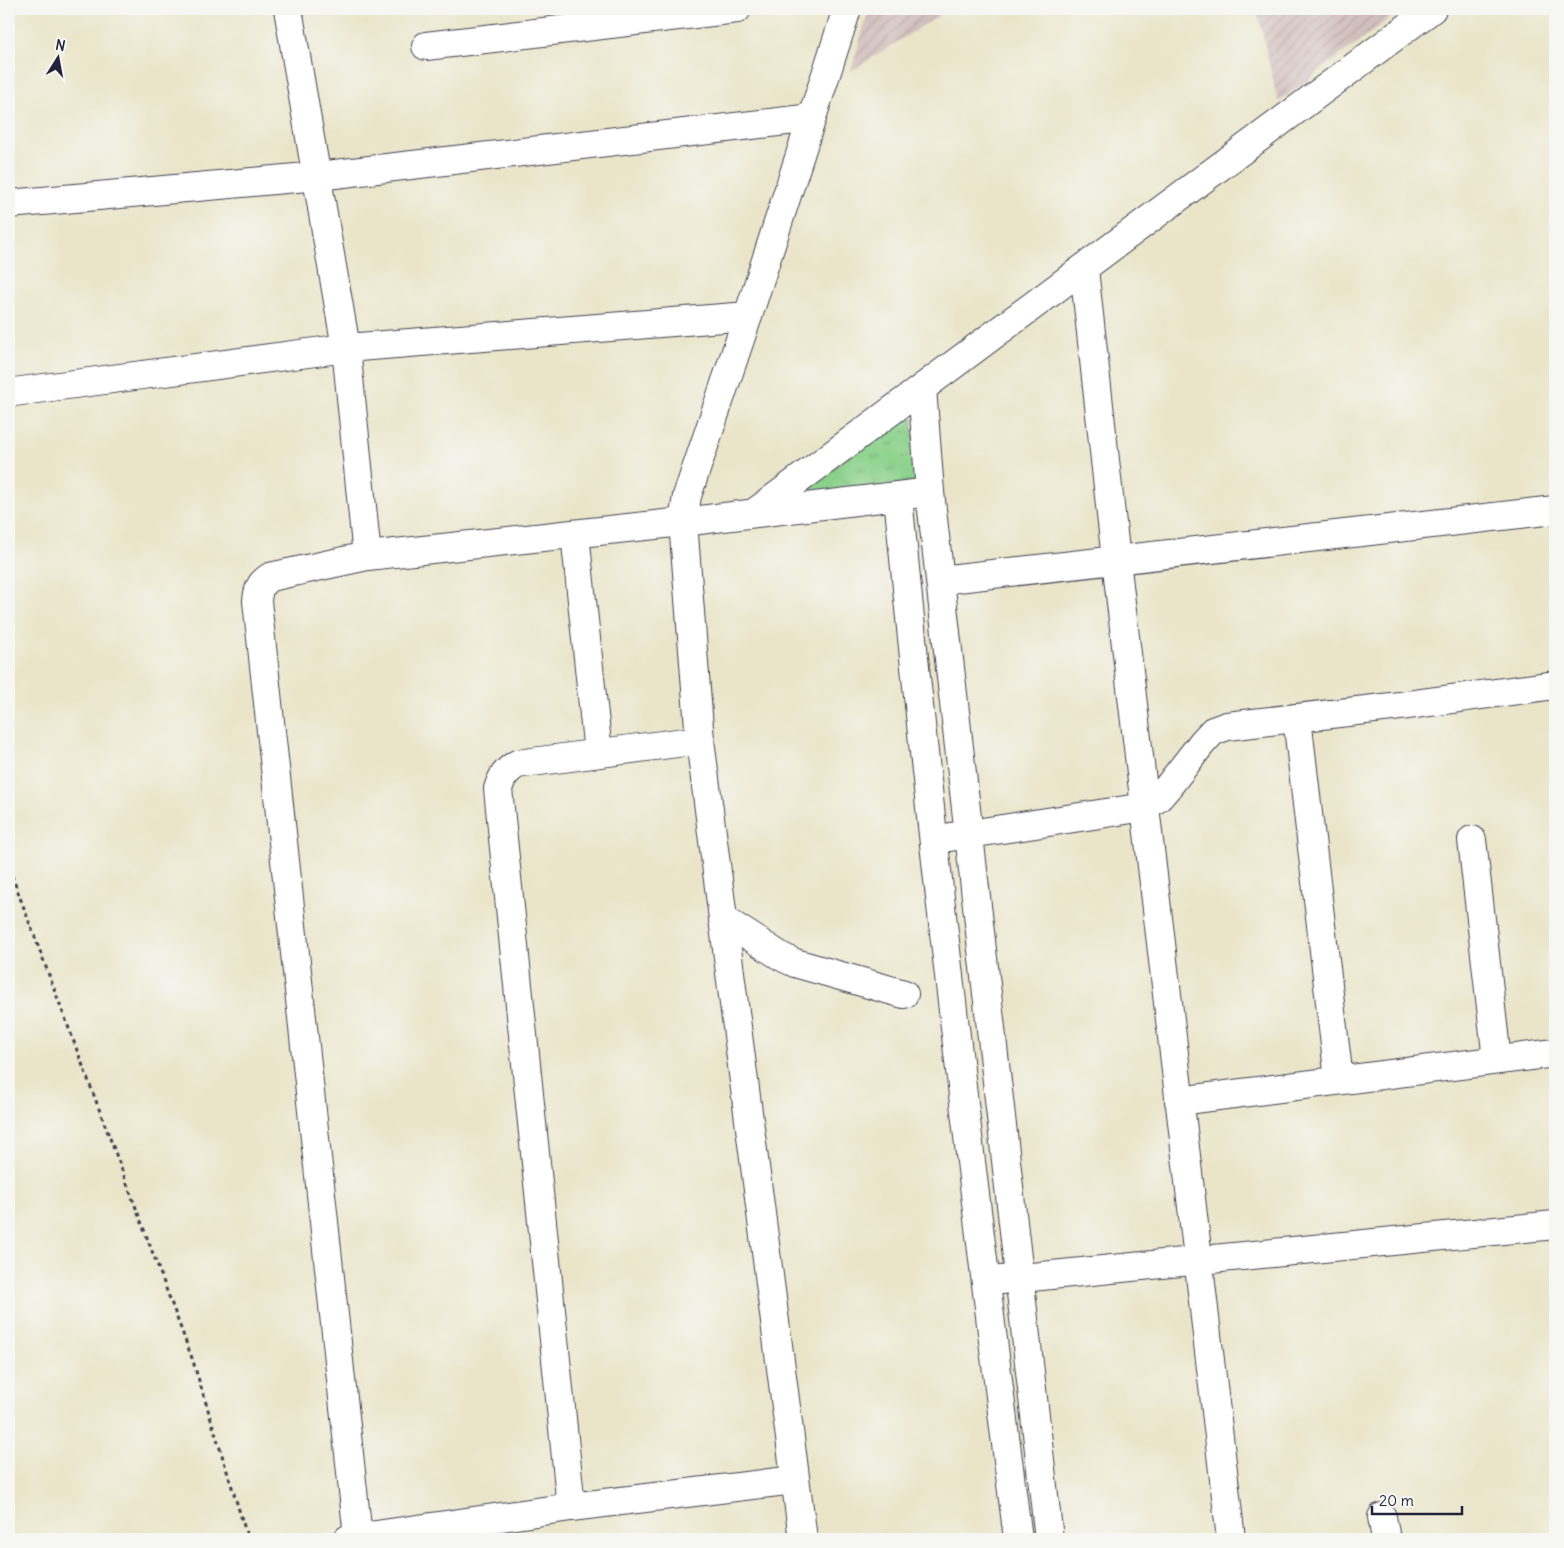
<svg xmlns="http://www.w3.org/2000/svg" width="1564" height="1548" viewBox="0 0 1564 1548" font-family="Delius,sans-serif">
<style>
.industrial{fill:url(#industrial-furrows)}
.grass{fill:url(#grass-tufts);stroke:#567a63}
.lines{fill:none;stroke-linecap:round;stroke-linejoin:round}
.minor-casing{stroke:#403f50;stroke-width:30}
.path{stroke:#403f50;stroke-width:3;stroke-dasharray:4 4;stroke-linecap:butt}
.minor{stroke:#fff;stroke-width:28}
</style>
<defs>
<pattern id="industrial-furrows" width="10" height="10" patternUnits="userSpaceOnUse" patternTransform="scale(1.25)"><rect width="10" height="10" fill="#d1bfbd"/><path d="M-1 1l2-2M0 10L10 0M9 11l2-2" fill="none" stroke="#b3a4a3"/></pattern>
<pattern id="grass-tufts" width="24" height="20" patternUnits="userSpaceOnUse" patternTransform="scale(1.25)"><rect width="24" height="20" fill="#8bd18b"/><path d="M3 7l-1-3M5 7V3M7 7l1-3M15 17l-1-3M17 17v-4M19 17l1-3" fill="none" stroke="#78b379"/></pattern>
</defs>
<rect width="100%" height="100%" fill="#f6f6f2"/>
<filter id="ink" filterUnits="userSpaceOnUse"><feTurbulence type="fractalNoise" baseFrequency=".02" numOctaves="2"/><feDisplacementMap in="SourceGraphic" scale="10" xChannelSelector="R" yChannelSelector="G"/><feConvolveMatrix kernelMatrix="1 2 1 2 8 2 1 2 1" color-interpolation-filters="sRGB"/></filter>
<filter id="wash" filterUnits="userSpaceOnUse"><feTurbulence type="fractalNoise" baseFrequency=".0096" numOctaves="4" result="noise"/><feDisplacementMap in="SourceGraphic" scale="20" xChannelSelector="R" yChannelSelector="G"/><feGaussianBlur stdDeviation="1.12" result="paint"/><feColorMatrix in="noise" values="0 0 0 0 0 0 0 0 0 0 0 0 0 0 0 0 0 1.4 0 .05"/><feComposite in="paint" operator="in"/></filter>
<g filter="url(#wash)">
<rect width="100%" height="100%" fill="#eae5c9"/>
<g class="industrial">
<path d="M869,9H949L851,71Z"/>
<path d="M1257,9H1402L1278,102Z"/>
</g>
<path class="grass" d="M911,407L917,482L798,496Z"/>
</g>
<g filter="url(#ink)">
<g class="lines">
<g class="minor-casing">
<g id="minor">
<path d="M288,9L346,348L367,556"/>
<path d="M426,46L737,9"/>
<path d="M9,204L318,176L812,118"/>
<path d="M1084,269L1116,560L1231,1539"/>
<path d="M922,388L930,492L940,580L1049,1539"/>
<path d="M14,392L346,348L748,316"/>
<path d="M898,496C931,844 974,1192 1018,1539"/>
<path d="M754,513L1432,9"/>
<path d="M575,534L598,753"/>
<path d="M940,580L1555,510"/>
<path d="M1297,718L1339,1080"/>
<path d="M950,837L1145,807L1159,797L1167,788L1202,743L1213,731L1227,726L1400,706L1555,685"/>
<path d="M1472,840L1497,1060"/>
<path d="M723,919L782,957L795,963L904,994"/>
<path d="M1179,1101L1555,1053"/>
<path d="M1001,1280L1555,1225"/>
<path d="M571,1507L498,789C502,776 506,771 517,764L700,740"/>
<path d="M1382,1517L1386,1539"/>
<path d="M358,1537L257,601C258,590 260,583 270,577L367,556L683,522L930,492"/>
<path d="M348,1539L571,1507L795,1480"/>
<path d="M803,1539L700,740L683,522L687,496L748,316L847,9"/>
</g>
</g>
<path class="path" d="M9,868L192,1358L248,1539"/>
<use href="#minor" class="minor"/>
</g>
</g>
<rect width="1564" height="1548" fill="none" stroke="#f6f6f2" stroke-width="30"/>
<g transform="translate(58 58) rotate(11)" stroke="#f6f6f2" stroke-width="4" paint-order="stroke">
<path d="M0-4L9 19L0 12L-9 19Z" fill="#22223b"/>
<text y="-8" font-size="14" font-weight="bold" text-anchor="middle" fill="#22223b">N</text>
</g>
<path d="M1372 1506v8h90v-8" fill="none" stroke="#22223b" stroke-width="2.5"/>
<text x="1379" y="1506" font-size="15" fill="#22223b" stroke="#f6f6f2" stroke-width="4" paint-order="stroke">20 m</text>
</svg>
